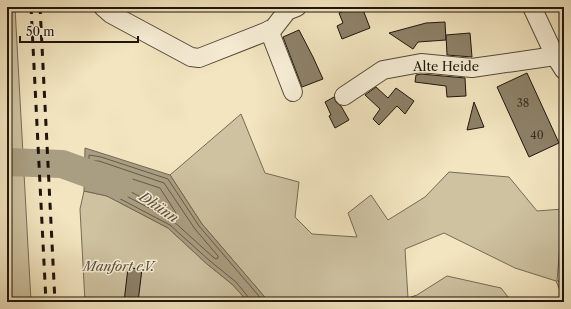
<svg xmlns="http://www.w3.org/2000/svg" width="571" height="309" viewBox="0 0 571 309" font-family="'Libre Caslon Text',serif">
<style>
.green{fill:#cec2a1;stroke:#766c55}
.water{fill:#aa9e82;stroke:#726752}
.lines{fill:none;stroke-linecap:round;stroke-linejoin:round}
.shore{stroke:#645a46;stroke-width:1}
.stream{stroke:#726752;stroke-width:4.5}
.river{stroke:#aa9e82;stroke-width:28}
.building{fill:#8d8168;stroke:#1f1509}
.minor-casing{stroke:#544937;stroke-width:20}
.minor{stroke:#f7eed6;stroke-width:18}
.rail{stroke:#1f1509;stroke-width:3;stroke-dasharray:7 7;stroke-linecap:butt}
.labels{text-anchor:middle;stroke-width:3;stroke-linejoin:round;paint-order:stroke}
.number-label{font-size:11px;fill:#3a3021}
.street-label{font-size:13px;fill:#1f1509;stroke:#f7eed6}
.park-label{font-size:13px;font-style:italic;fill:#5c523e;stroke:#f7eed6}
.water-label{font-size:14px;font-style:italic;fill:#5e533f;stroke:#f7eed6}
</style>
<rect width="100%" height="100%" fill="#f2e5c0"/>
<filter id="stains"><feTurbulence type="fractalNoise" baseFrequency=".005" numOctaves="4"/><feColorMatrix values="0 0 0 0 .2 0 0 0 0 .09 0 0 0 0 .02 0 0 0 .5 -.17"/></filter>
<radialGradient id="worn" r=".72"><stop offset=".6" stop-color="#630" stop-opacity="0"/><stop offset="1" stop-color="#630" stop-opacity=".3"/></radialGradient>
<g class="green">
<path d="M7,7H15L31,302H7Z"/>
<path d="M241,114L265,173L299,182L295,217L312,234L357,237L348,213L371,195L388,220L425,197L449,172L509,177L537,211L563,209L557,281L564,280V300L556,281L515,268L444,233L405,249L408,298L417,295L447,276L501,288L512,302H269L202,224L170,175Z"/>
<path d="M84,191L107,196L168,228L207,264L233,285L248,302H85L80,209Z"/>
</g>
<path class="water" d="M85,148L170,175L202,224L269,302H248L233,285L207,264L168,228L107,196L84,191Z"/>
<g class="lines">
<g class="shore">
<path d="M94,161H99L164,183L195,229L218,256V258L216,259L213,257L172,220L111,188L94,184Z"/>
<path d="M100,169H102L160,188L176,213L173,214L114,183L100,179Z"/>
<path d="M250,302L249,298L236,282L210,261L170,225L109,193L89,188V155L101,157L168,179L199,226L264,302"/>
</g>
<path class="stream" d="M457,302L478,299L482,302"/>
<path class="river" d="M7,162L62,164L120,185"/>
</g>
<g class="building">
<path d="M353,7H362L370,28L342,39L337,26L343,23L339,13Z"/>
<path d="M445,22L446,40L418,42L413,49L389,33L426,23Z"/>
<path d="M299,30L313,57L323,79L302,87L283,37Z"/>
<path d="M470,33L472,57L447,55L446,35Z"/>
<path d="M527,73L559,143L529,157L497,87Z"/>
<path d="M421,74L465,78L466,96L447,97L446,86L415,82L416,75Z"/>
<path d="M376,87L388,98L396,88L414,101L405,114L397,106L379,125L373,119L380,109L365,95Z"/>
<path d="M334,97L336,102L341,106L349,120L335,128L329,116L331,115L325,102Z"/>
<path d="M474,102L484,127L467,130Z"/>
<path d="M128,268L142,269L138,302H124Z"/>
</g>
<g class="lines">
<g class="minor-casing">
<g id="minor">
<path d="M103,7L111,14L191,57L199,58L273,29L287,11L297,7"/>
<path d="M532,7L555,56L564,70"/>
<path d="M269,30L293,92"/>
<path d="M344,96L383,70L421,63L472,68L555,56"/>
</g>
</g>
<use href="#minor" class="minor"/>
<g class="rail">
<path d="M31,7L46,302"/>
<path d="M40,7L55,302"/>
</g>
</g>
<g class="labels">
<g class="number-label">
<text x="523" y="107">38</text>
<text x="537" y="139">40</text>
</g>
<g class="street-label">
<text x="446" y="71">Alte Heide</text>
</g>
<g class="park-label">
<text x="119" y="271">Manfort e.V.</text>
</g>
<g class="water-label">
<text transform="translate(159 207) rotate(34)" y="5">Dhünn</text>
</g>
</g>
<rect width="571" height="309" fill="none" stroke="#f2e5c0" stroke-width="24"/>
<rect x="8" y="8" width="555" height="293" fill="none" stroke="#1f1509" stroke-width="2"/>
<rect x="12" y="12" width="547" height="285" fill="none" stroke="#1f1509"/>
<path d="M20 36v6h118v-6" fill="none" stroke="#1f1509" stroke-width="2"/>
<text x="26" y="36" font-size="12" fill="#1f1509" stroke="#f7eed6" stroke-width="3" paint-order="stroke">50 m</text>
<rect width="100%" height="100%" filter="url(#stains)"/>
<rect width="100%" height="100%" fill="url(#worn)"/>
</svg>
